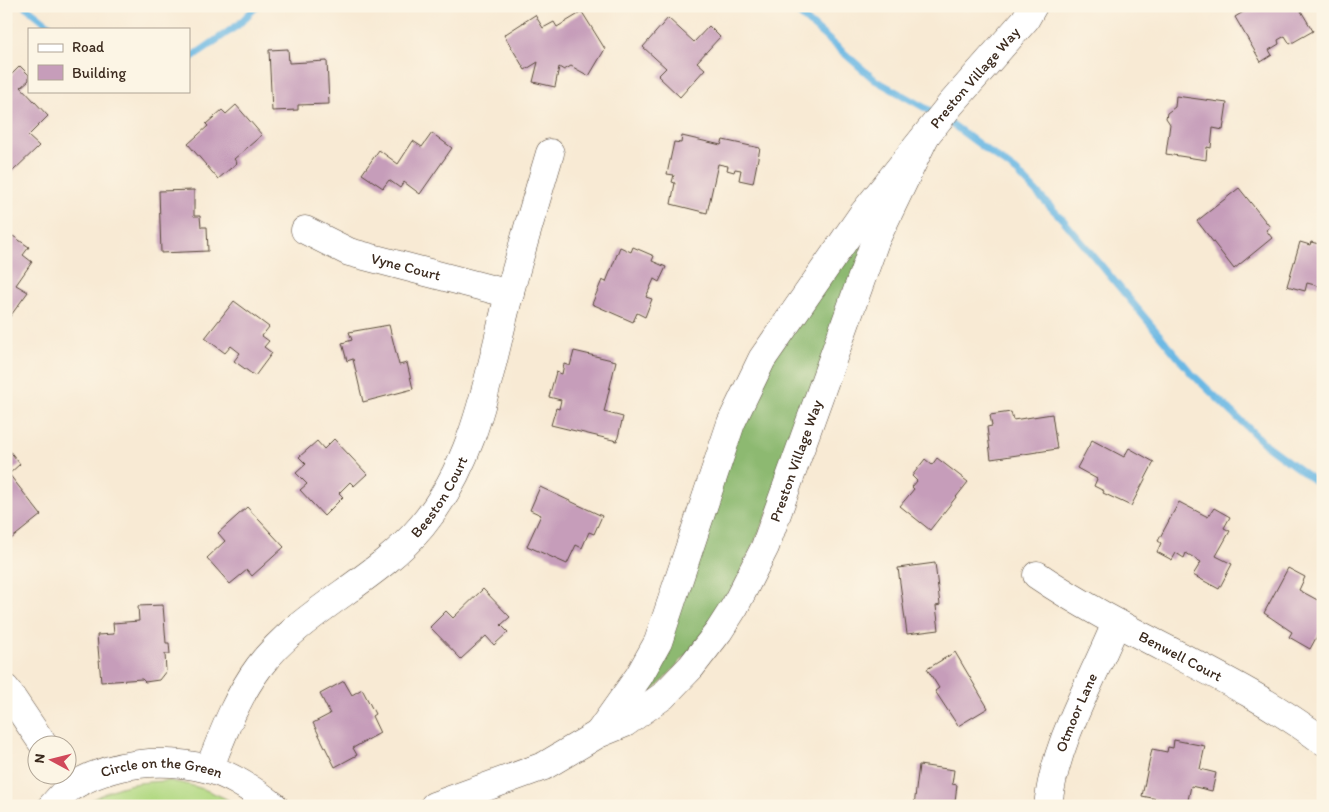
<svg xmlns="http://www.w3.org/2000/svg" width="1329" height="812" viewBox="0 0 1329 812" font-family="Itim,sans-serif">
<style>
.green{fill:#b2d983;stroke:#768250}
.forest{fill:#8db971;stroke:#647248}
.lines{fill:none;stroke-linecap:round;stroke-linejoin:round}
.stream{stroke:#6ab8e4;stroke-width:7}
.building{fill:#c69dba}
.minor-casing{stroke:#574739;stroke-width:29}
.minor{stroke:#fff;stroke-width:28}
.labels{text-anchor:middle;stroke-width:5;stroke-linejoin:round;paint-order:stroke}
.street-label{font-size:15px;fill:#3b2a1e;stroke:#fcf5e5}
</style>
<rect width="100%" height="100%" fill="#fcf5e5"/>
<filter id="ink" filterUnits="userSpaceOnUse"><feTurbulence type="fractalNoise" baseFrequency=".02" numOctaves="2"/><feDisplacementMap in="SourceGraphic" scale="10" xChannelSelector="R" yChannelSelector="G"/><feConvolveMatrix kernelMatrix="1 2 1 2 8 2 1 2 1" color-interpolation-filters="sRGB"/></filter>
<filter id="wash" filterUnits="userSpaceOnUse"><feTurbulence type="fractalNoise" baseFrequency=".0096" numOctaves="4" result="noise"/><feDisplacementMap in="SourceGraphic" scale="20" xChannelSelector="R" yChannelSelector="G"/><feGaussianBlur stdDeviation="1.12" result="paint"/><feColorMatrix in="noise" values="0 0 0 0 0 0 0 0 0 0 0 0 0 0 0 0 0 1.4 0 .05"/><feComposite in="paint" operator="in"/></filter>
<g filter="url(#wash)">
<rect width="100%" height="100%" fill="#f8ead4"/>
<path class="green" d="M170,781C196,785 217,793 239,806H80C116,786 128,782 170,781Z"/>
<path class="forest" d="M902,172L778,491L719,619L636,710L754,387Z"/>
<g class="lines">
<g class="stream">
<path d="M25,6L54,29"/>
<path d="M790,6L875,80L936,114"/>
<path d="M189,59L238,25L257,6"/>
<path d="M945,119L1018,173L1065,222L1192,374L1266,445L1323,487"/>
</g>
</g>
<g id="blocks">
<g class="building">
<path d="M1253,6H1298L1313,31L1290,44L1285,36L1278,40L1279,44L1269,50L1272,55L1261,62L1235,17Z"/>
<path d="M582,12L605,49L589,76L571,66L564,70L559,67L555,87L533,82L538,62L525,70L504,35L535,15L543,28L554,22L557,27Z"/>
<path d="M668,18L694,42L709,26L720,37L697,62L705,69L680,97L658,76L666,68L643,47Z"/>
<path d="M288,49L289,63L327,61L329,104L298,105V110L272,111L269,50Z"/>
<path d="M20,66L29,75V80L21,87L48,116L28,136L39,146L12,172L6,166V80Z"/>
<path d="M1176,96L1227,103L1223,130L1213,128L1211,148L1207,147L1206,160L1166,154L1170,124L1166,118L1167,113L1175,107Z"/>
<path d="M236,105L262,135L234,159L237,163L218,179L188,144L208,126L206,124L222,110L226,114Z"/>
<path d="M432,133L452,148L420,194L404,182L400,188L389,180L383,188L362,174L379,150L398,164L413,141L422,147Z"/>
<path d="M682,136L721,145L723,140L760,148L753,183L739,180L741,170L735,169L734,172L727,170L728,166L718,164L707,213L671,204L675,183L672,182L674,175L667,174L674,142L681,143Z"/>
<path d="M1239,188L1270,227L1266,230L1272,238L1234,269L1197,221Z"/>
<path d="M194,190V216H200L201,227H207L208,251L161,253L159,191Z"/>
<path d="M13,236L29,247L23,255L32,262L16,285L28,292L6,322V245Z"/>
<path d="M1300,242L1310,245L1311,242L1323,245V287L1307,283L1305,291L1287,286Z"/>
<path d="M620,247L631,252L633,247L654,256L652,261L666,267L659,282L654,279L646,297L652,299L645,317L637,313L633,322L592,304L602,280L606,282Z"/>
<path d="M234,301L269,327L262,336L269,341L264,347L272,353L255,376L234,361L240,353L231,346L225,353L205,338Z"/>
<path d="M389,325L399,365L407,363L413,389L363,402L353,359L347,361L342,343L352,340L349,332Z"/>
<path d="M574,351L616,361L604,412L623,417L617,441L551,425L556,408L559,409L561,400L549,397L556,372L562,374L564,364L570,366Z"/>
<path d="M1011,412L1013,420L1052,414L1057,449L991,459L987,427L992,426L990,415Z"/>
<path d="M334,439L367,474L354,486L350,482L339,493L343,497L324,516L300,490L307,484L296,473L306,464L299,457L317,441L324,449Z"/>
<path d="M1092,440L1124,457L1129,448L1154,462L1131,506L1103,493L1104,491L1094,486L1097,479L1077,468Z"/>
<path d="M9,450L20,464L9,474L41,515L6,543V452Z"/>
<path d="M937,458L968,482L930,530L900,506L914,489L912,487L917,481L912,476L925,459L932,465Z"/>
<path d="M540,487L602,516L594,534L589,532L582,548L576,545L567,564L527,546L541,515L530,510Z"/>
<path d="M1179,502L1208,517L1214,508L1230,517L1224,528L1230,531L1216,556L1232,564L1219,589L1193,575L1201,562L1186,553L1184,558L1176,553L1172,560L1157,552L1161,543L1158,541Z"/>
<path d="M247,507L284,547L252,576L247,570L230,584L207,558L225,541L218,533Z"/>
<path d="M935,563L940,605L936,606L939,630L907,634L898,568Z"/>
<path d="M1288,568L1305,577L1299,590L1323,603V625L1310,649L1289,637L1292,632L1264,613Z"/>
<path d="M483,589L510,617L501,625L508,632L494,645L486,636L461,659L430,627L446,611L453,618Z"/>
<path d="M163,605L166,643H169L170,654H165L166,671L159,680L145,682L142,679L101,682L97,635L114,634L113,623L139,621L138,606Z"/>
<path d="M955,652L988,708L958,726L935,691L939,688L927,669Z"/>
<path d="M344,681L352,695L362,689L375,714L372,716L380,733L353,748L357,755L335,767L313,723L330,714L320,694Z"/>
<path d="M1174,740L1205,746L1200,769L1216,773L1212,791L1191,786L1187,805L1142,796L1152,749L1167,752L1168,747L1173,748Z"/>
<path d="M919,765L954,770L952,784L957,785L955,801H952L951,806H914Z"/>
</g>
</g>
</g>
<g filter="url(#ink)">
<use href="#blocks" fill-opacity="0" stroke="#574739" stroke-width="1"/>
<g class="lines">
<g class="minor-casing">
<g id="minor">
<path id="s1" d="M305,230L349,252L510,294"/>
<path id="s2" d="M1037,575C1128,637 1235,675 1323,741"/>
<path d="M6,689L43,744"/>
<path id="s3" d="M598,734L639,676L658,642L731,423L762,359L862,215L951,104L1025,20L1033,6"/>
<path id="s4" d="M209,769C223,734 236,698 259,667C302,610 376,581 422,526C477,459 488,376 509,295C522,247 536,200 550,153"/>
<path id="s5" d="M52,806C58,800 64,791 71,787C112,762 163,757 208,769C230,774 256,792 274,806"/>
<path id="s6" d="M434,806L544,766L598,734L625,723L663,696L691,667L719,631L735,606L765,547L875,241L925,137"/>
<path id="s7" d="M1048,806C1055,741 1092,682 1116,623"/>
</g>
</g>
<use href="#minor" class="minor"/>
</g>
</g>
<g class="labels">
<g class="street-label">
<text dy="5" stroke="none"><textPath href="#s3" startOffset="765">Preston Village Way</textPath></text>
<text dy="5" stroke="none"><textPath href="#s1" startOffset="108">Vyne Court</textPath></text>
<text dy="5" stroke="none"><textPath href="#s6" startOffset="529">Preston Village Way</textPath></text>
<text dy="5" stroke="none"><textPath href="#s4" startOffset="364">Beeston Court</textPath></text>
<text dy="5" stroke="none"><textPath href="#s2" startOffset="165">Benwell Court</textPath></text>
<text dy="5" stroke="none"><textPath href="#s7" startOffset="98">Otmoor Lane</textPath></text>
<text dy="5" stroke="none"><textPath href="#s5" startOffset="122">Circle on the Green</textPath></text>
</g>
</g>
<rect width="1329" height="812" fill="none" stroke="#fcf5e5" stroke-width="25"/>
<rect x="28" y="28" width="162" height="65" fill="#fcf5e5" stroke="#afa495"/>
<rect x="38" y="44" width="25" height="8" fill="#ffffff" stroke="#afa495"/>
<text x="72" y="52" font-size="15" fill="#3b2a1e">Road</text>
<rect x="38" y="65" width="25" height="15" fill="#c69dba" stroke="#afa495"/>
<text x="72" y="78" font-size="15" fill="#3b2a1e">Building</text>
<g transform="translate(52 760) rotate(277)"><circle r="24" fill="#fcf5e5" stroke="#afa495"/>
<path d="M0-4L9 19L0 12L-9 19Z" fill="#d1495b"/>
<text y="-8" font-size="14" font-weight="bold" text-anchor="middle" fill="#3b2a1e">N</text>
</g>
</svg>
